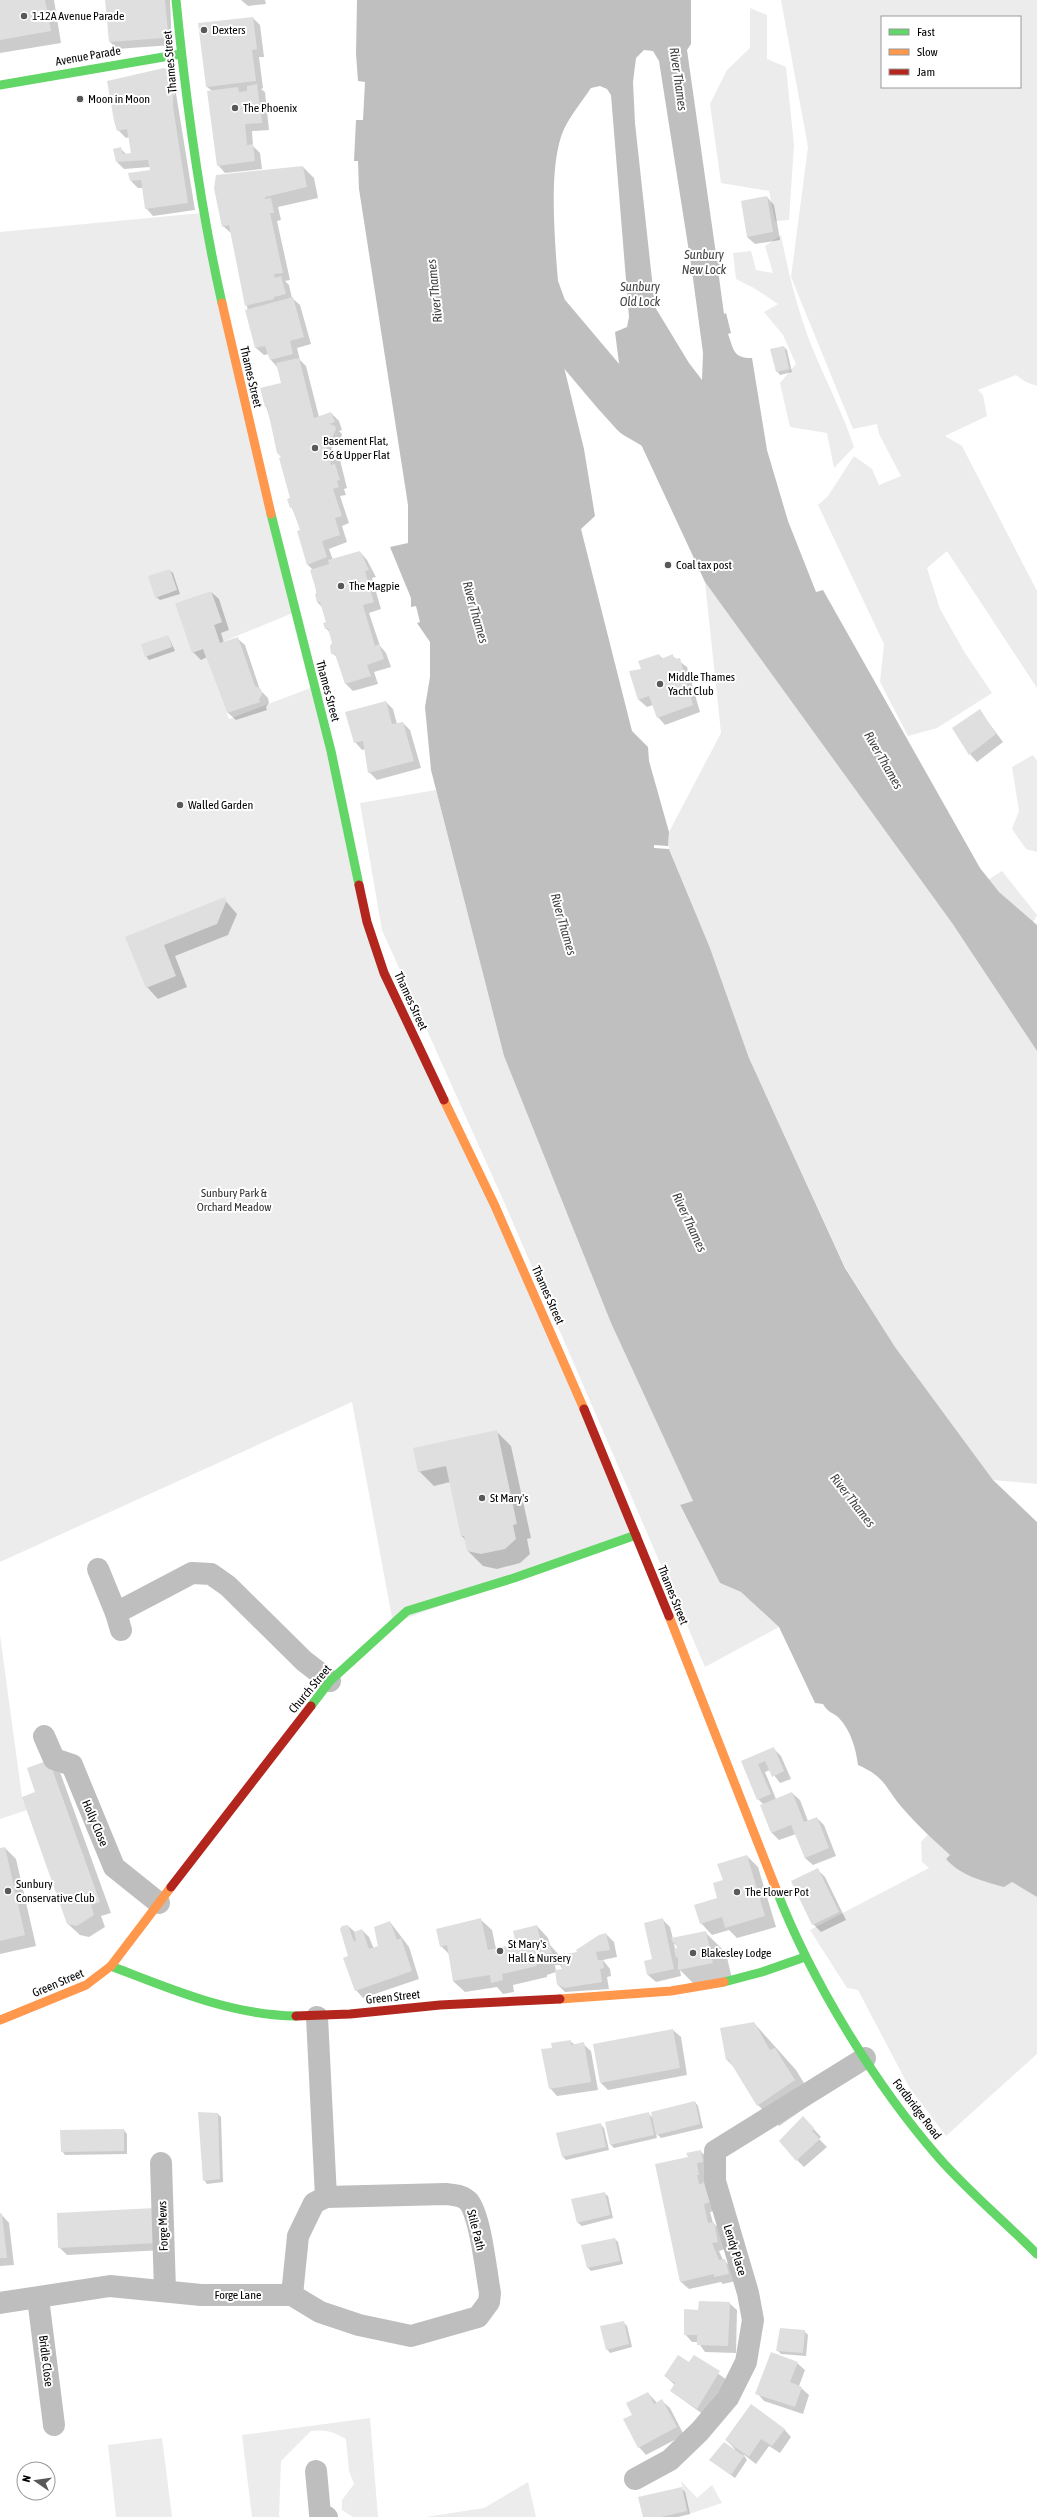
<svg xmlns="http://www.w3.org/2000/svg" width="1037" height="2517" viewBox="0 0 1037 2517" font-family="'Asap Condensed',sans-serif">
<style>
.green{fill:#ececec;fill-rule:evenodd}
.water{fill:#bfbfbf;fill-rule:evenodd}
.shadow{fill:#0003;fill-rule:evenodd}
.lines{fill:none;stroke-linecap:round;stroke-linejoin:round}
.river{stroke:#bfbfbf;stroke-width:45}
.building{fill:#dfdfdf}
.street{stroke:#bebebe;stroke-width:22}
.fast{stroke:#63d668;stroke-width:9}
.slow{stroke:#ff974d;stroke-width:9}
.jam{stroke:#b3261e;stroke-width:9}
.poi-dot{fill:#595959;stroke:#fff;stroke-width:1.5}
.labels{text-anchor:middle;stroke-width:4;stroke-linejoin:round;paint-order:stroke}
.poi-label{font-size:12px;fill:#000;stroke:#fff;text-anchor:start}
.street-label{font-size:12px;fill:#000;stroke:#fff}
.park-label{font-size:12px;fill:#333;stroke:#fff}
.water-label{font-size:13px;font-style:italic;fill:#444;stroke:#fff}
</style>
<rect width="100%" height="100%" fill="#fff"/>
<g class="green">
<path d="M781,0H1037V386L1026,382L1016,375L978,390L983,395L987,416L945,436L962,446L1037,591V688L947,551L927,568L940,609L965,653L992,693L937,728L908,736L880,682L884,644L818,505L828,496L854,456L872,469L879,485L901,476L879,434L877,424L853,429L791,277L808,147ZM882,17H1020V87H882Z"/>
<path d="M750,8L767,15V59L786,67L794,145L789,220L775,221L769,191L721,183L710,104L727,70L750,48Z"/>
<path d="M202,213L295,612L220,643L214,625L222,622L211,591L175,603L203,649L229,719L313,687L367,922L636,1535L393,1623L352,1402L0,1562V232Z"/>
<path d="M781,235C789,277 800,320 817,359C830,389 844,417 854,447L834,468L827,433L790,427L780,383L796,364L783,335L764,312L778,304L754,288L736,279L733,253L751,251L756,270L773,273L765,246Z"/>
<path d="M705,582L952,923L1037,1051V1484L993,1480L895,1347L845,1267L749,1058L710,948L668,846L669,832L721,733Z"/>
<path d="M1033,755L1037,761V852L1026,849L1012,829L1019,811L1012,767Z"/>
<path d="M436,790L504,1056L611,1323L693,1501L680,1506L720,1583L741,1592L779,1627L705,1667L504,1202L382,930L360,803Z"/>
<path d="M1002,871L1037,915L1029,931L978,886Z"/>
<path d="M0,1635L22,1797L27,1810L0,1819Z"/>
<path d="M945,1816L1012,1882L1037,1897V2054L946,2136L909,2087L858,1990L847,1988L810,1930L929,1868L922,1862L921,1842Z"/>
<path d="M370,2418L378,2517H353L342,2510V2500L354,2484L349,2471L346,2439C335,2432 325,2429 311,2431L281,2461L279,2516L281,2517H252L242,2435Z"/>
<path d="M162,2438L172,2517H116L108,2445Z"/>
<path d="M681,2481L697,2498L712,2485L722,2503L689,2514Z"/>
<path d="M528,2482L536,2517H426L484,2508Z"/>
</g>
<path class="water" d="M357,0H691V44L687,50L716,254H718L720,270H718L724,314L726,313L731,333L728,334C734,350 733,358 752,358L767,450L788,521L816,592L823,590L980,868L999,892L1037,925V1051L952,923L705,582L639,440L605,404L619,390L623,394L615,332L627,327L629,317L611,95L607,89L600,86L591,88C582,101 571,115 564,129C544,173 559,275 561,324L572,340L554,355L564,367L584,449L595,516L581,529L632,731L648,747L649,761L669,832L668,846L654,845V848L669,849L710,948L749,1058L845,1268L895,1347L993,1480L1037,1522V1897L1012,1882L1004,1887C983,1881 961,1876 946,1859L950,1855C935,1841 919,1827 906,1812C886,1791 888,1778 858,1765C856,1749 851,1731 839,1718C833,1712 829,1714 823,1704L815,1703L779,1627L741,1592L720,1583L680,1505L693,1501L611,1323L504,1056L431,770L425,707L430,677V642L417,623L420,622L416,606L411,607V598L390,547L408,543V505L359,189L358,161H354L356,120H363L365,82L358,81L356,54ZM644,50L653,51L659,61L692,271L703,353L702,380L689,363L655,307L635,123L633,82L636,58Z"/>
<g class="shadow">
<path d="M0,0H54L61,43L0,53Z"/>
<path d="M106,0H170L172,45L117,49L110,42Z"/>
<path d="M241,0H265L266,4L248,6Z"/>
<path d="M253,18L260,25L264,57H259L263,88L261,89L265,92L269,130L252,131L253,146L260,153L262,169L225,173L218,165L212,91L207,87Z"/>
<path d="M173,75L195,210L153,216L146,208L143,188H138L131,181L151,171L150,167L124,169L117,162L120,148L127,155L132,154L129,137L126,138L118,130Z"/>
<path d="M303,167L314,178L318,198L278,207L281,220L277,221L290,280L285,281L289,285L292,298L300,305L311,344L297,348L300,360L306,366L319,417L331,413L339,421L342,430L339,431L342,434L340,444L331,448L339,456L347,488L344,489L346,495L340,496L349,523L342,526L347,542L329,549L333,560L360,552L367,560L376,577L372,578L381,609L369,613L380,646L386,653L391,667L374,672L378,684L353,691L346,684L338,658L332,653L333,643L330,633L326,628L327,623L322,607L318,603L313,570L307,564L302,531L288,499L291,498L282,458L266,406L283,384L278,368L271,360L269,354L264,355L256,348L231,233L223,226Z"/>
<path d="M767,197L774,205L780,240L755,244L747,237Z"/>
<path d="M784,347L787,350L792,372L780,375L777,371Z"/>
<path d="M169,570L173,573L180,594L160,600L156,597Z"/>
<path d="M211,592L219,599L229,630L221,633L224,643L237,638L245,645L260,690L268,698L269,703L266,707L267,710L236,720L228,713L207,657L201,660L193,652Z"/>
<path d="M168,636L175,651L149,660L146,656Z"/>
<path d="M659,655L663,659L672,656L687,667L700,712L665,725L658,717L653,705L647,707L639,700L630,672L642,670Z"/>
<path d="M386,702L393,709L397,724L403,723L410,730L421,768L377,780L369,772L365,749L362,750L355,742Z"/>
<path d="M979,710L1003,742L977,762L970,754Z"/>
<path d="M224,899L237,914L228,935L175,956L187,987L158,999L147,987L127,937Z"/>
<path d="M496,1431L511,1446L531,1538L527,1539L530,1554L520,1563L497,1569L483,1566L468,1551L466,1541L462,1536L450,1482L434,1486L419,1471Z"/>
<path d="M773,1748L781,1756L791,1779L780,1783L770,1770L765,1772L776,1799L792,1793L800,1800L808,1821L817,1818L824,1825L836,1856L813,1865L805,1858L796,1834L779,1840L772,1833L763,1804L758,1799L742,1761Z"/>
<path d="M49,1761L60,1772L111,1913L101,1916L105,1927L89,1937L80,1935L68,1924L36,1793Z"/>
<path d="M5,1848L16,1859L36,1946L0,1954V1849Z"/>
<path d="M747,1856L758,1867L776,1927L737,1938L729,1930L712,1935L701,1923L719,1899L724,1881Z"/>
<path d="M817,1869L825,1877L846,1920L821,1932L813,1924Z"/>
<path d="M480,1919L492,1930L496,1949L517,1944L537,1926L548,1938L550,1945L560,1956L578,1953L606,1934L614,1942L617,1957L603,1960L610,1969L611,1976L607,1977L609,1989L565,1992L557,1984L556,1972L547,1975V1977L513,1985L514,1992L503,1994L497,1987L465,1992L453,1981L450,1955L441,1946ZM555,1965H560L563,1970L556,1971Z"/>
<path d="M663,1920L670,1927L673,1939L705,1932L726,1953L733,1983L700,1990L680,1970L681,1976L656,1982L648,1975ZM674,1943L677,1946L678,1949H675Z"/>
<path d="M390,1922L409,1947L419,1979L363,1998L356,1990L350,1957L348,1926L355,1932L362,1930L369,1937L374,1949L380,1947Z"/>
<path d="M754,2023L796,2070L815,2101L779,2126L758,2105L736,2069L727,2060Z"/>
<path d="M673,2030L681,2037L687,2075L608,2090L601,2083Z"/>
<path d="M570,2041L575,2045L583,2044L591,2051L598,2090L557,2096L550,2088L553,2048Z"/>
<path d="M695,2102L698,2106L703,2128L661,2138L656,2133L657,2138L614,2148L611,2145L606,2123L648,2113L653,2118Z"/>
<path d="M218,2114L221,2117L223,2182L207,2184L204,2180Z"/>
<path d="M600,2124L604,2128L609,2150L566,2160L563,2157Z"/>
<path d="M810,2125L821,2137L819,2139L827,2147L804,2167L797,2160Z"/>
<path d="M124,2130L127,2134V2154L65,2155L62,2151Z"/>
<path d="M700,2151L708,2158L710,2169L704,2170L706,2182H703L713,2191L717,2210L710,2212L713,2223L721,2230L725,2249L719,2251L723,2260L732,2267L736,2281L723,2284L721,2282L689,2289L681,2282L689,2158Z"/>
<path d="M604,2193L608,2196L613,2218L582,2226L578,2223Z"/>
<path d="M155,2210L164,2250L67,2255L59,2247Z"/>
<path d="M0,2213L9,2223L14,2265L0,2266Z"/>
<path d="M615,2239L618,2242L623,2264L591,2271L588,2268Z"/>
<path d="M729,2303L737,2310L736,2353L705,2352L698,2342H692L685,2334L699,2311Z"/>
<path d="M623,2322L627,2326L632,2347L610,2353L607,2349Z"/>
<path d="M804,2331L808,2335L806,2356L781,2354L777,2350Z"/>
<path d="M694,2356L727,2380L704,2415L671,2391L675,2385L665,2376L689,2364Z"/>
<path d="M797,2363L805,2370L799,2386L809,2395L803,2414L764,2401L757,2393Z"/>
<path d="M648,2393L657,2403L662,2401L670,2408L684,2435L646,2455L639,2447L633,2415Z"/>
<path d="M784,2429L791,2437L780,2453L769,2446L756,2464L743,2454L747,2460L735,2478L714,2463L735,2449L726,2440Z"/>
<path d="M681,2488L685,2492L690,2514L678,2517H644Z"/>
</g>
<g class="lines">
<path class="river" d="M537,289L545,311L615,394L634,415L663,432"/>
</g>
<g class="building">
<path d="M0,0H45L51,31L0,40Z"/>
<path d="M105,0H165L168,32L164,38L109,42Z"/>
<path d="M253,17L257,49L252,50L256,81L206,87L198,23Z"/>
<path d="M164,68L174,74L176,92L173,97V107L188,203L145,209L141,180L130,181L128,173L150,170L148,160L116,162L113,149L121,147L123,154L131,153L127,129L117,131L114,121L107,81Z"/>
<path d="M257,84L262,123L245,124L247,145L253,144L255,161L217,166L207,91L238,87L239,92L247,91V86Z"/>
<path d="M303,166L307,187L265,197V199L271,198L274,213H270L283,273L274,274L275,278L281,276L286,294L274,297V299L245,306L229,225L222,227L218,208L214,188L216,175Z"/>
<path d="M767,196L773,232L747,237L741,201Z"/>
<path d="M293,297L304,337L290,341L293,354L270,360L265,346L255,348L245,310Z"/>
<path d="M784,346L789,369L776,372L770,349Z"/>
<path d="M299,358L314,418L331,412L335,422L329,424L335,426L336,429L333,436L325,440L331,465L335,464L340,480L337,481L339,487L333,489L342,516L335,518L340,535L322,541L327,557L307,565L297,531L300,530L292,507L290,508L287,499L290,498L279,458L281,457L277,453L267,406L265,407L260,388L281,383L276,363Z"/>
<path d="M360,551L369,570L365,571L374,602L363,605L375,646L379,644L384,659L367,665L371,676L345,684L335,654H331L330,646L332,643L328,628L325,629L323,623L326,622L320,602L317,603L315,594L317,593L310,570L329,564L328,560Z"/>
<path d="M170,569L177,590L155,598L148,576Z"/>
<path d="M211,591L222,622L214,625L220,643L238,637L255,686L261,689L262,695L259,699L260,702L227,713L203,649L192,653L175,603Z"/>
<path d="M168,635L172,647L145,657L141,644Z"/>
<path d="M659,654L661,659L673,654L674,659L680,658L693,705L657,718L649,696L638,700L629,671L641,669L638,661Z"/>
<path d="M386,701L392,724L403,722L414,761L368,773L363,741L354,743L345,712Z"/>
<path d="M980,709L996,734L969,755L952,728Z"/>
<path d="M225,897L226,902L217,924L164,945L176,976L146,988L125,937Z"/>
<path d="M497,1430L517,1524L513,1525L516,1539L505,1549L481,1554L467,1551L464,1536L461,1537L446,1466L418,1472L413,1448Z"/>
<path d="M774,1747L784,1771L772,1777L765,1761L758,1764L771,1794L757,1800L741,1761Z"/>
<path d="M49,1760L100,1902L91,1905L94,1915L77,1926L67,1924L22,1797L35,1792L27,1768Z"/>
<path d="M792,1792L804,1822L817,1817L829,1848L805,1858L791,1825L771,1833L760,1805Z"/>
<path d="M5,1847L25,1935L0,1941V1848Z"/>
<path d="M747,1855L765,1916L725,1928L722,1917L700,1924L694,1905L717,1898L713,1883L723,1880L717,1864Z"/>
<path d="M818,1868L839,1912L812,1925L791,1881Z"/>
<path d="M481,1918L488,1950L516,1944L513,1931L537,1925L541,1943L548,1941L552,1953L544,1954L545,1961L536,1963L537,1966L502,1974L503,1980L491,1983L490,1975L453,1981L447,1945L440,1947L436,1929Z"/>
<path d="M663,1918L674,1969L647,1975L644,1961L652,1959L644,1923Z"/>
<path d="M390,1921L397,1940L401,1938L412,1971L355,1991L343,1958L348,1956L340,1929L342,1926L348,1925L354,1942L356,1940L354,1932L362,1929L369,1949L378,1946L374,1927Z"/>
<path d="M706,1931L713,1963L678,1970V1957L676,1958L674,1949L677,1948L675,1942L673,1943L671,1938Z"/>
<path d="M606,1933L610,1950L596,1952L598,1960H603L604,1968L600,1969L602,1982L564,1988L557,1984L555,1970L562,1969L561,1962L556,1963V1956L577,1952L576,1950L599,1935Z"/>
<path d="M754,2022L770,2050L775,2048L795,2080L757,2106L729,2060H726L720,2028Z"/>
<path d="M673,2029L680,2068L600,2083L593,2044Z"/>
<path d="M571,2040V2045L584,2042L591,2082L549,2089L541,2049L552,2048L551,2043Z"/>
<path d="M695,2101L700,2124L656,2135L651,2112Z"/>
<path d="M198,2112L218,2113L220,2179L203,2181Z"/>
<path d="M649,2112L654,2135L610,2145L605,2122Z"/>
<path d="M803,2116L814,2128L812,2131L820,2139L796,2161L779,2141Z"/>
<path d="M601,2123L606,2147L562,2157L556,2133Z"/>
<path d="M124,2129V2151L61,2152L60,2130Z"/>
<path d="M701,2150L703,2162L697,2163L699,2175H697L699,2184L705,2183L710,2202L704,2204L708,2223L714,2222L718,2242L712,2243L719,2260L725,2259L729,2274L714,2277V2274L680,2282L655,2164L688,2157L686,2153Z"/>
<path d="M605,2192L610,2215L577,2223L571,2199Z"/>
<path d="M155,2208L157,2243L58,2248L57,2213Z"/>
<path d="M0,2213L2,2214L7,2258H0Z"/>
<path d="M615,2238L620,2261L587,2268L581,2245Z"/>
<path d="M699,2301L730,2302L728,2346L697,2345V2335H684V2309L698,2310Z"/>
<path d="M624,2321L629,2344L606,2350L600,2326Z"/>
<path d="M780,2328L805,2330L803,2353L776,2351Z"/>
<path d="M771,2352L798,2362L790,2382L802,2387L795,2407L755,2394Z"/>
<path d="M678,2355L689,2362L694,2355L720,2371L697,2409L670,2391L675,2383L664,2376Z"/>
<path d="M648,2392L654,2404L662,2399L677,2427L638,2448L623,2419L632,2415L626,2403Z"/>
<path d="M751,2404L785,2429L772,2446L761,2439L749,2457L725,2440Z"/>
<path d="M724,2442L744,2456L731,2475L709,2460Z"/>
<path d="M682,2487L687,2511L661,2517H643L638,2497Z"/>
</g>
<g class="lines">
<g class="street">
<path d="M98,1569L116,1613"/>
<path d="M121,1630L116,1613L192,1573L211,1574L228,1586L304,1661L330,1681"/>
<path d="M44,1736L54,1759L72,1765L114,1867L159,1903"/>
<path d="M161,2163L165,2290"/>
<path d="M292,2295L298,2236L314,2203L326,2197"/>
<path d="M38,2298L54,2425"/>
<path d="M0,2303L110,2286L201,2295H292L320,2312L359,2325L411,2336L478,2317L489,2302L490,2293C486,2272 481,2218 469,2202C463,2195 454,2195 446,2194L326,2197L317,2017"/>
<path d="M316,2471L320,2514L327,2517"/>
<path d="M635,2479L670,2460L700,2431L728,2398L746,2362L753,2320L748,2293L715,2181V2151L865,2058"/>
</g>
<g class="fast">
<path d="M176,0C186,102 199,202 222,303"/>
<path d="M0,85L181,54"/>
<path d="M271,514L331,751L359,885"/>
<path d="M311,1706L330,1681L407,1611L514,1578L636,1535"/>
<path d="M776,1889C811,1980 875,2085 939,2158C969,2192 1005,2222 1037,2254"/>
<path d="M111,1966C171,1989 230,2015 296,2016"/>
<path d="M724,1982L762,1972L805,1957"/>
</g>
<g class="slow">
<path d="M222,303L271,514"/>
<path d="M444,1100L495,1206L584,1409"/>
<path d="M669,1616L776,1889"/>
<path d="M560,1999L671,1991L724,1982"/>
<path d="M0,2020L86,1985L111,1966L171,1887"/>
</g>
<g class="jam">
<path d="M359,885L367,922L384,973L444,1100"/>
<path d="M584,1409L669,1616"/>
<path d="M171,1887L311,1706"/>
<path d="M296,2016L350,2014L440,2005L560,1999"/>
</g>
</g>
<g class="poi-dot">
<circle cx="24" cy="16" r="4"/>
<circle cx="204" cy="30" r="4"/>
<circle cx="80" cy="99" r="4"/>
<circle cx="235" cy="108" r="4"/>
<circle cx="315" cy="448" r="4"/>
<circle cx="668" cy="565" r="4"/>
<circle cx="341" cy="586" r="4"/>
<circle cx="660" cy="684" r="4"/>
<circle cx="180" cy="805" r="4"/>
<circle cx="482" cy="1498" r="4"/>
<circle cx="8" cy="1891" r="4"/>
<circle cx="737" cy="1892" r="4"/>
<circle cx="500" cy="1951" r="4"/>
<circle cx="693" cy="1953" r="4"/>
</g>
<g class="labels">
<g class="poi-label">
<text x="32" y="20">1-12A Avenue Parade</text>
<text x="212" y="34">Dexters</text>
<text x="88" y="103">Moon in Moon</text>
<text x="243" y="112">The Phoenix</text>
<text x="323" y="445">Basement Flat,<tspan x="323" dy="14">56 &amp; Upper Flat</tspan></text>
<text x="676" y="569">Coal tax post</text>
<text x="349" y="590">The Magpie</text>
<text x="668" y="681">Middle Thames<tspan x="668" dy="14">Yacht Club</tspan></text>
<text x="188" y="809">Walled Garden</text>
<text x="490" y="1502">St Mary's</text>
<text x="16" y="1888">Sunbury<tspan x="16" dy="14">Conservative Club</tspan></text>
<text x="745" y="1896">The Flower Pot</text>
<text x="508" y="1948">St Mary's<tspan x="508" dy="14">Hall &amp; Nursery</tspan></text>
<text x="701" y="1957">Blakesley Lodge</text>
</g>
<g class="street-label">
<text transform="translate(88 56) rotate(-10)" y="4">Avenue Parade</text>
<text transform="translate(170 62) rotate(-95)" y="4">Thames Street</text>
<text transform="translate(251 377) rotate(77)" y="4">Thames Street</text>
<text transform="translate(328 691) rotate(75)" y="4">Thames Street</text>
<text transform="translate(411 1001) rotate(65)" y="4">Thames Street</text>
<text transform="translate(548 1295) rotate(66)" y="4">Thames Street</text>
<text transform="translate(673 1595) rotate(68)" y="4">Thames Street</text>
<text transform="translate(310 1689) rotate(-50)" y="4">Church Street</text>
<text transform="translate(95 1823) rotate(67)" y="4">Holly Close</text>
<text transform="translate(58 1983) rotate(-23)" y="4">Green Street</text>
<text transform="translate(393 1997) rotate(-6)" y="4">Green Street</text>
<text transform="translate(917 2109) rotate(53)" y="4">Fordbridge Road</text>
<text transform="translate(163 2226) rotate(-92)" y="4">Forge Mews</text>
<text transform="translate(476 2230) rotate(76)" y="4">Stile Path</text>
<text transform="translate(735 2250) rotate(73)" y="4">Lendy Place</text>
<text x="238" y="2299">Forge Lane</text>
<text transform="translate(46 2361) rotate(83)" y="4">Bridle Close</text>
</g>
<g class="park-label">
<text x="234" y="1197">Sunbury Park &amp;<tspan x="234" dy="14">Orchard Meadow</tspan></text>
</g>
<g class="water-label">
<text transform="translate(679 79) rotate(82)" y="5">River Thames</text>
<text x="704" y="259">Sunbury<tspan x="704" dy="15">New Lock</tspan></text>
<text x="640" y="291">Sunbury<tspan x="640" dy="15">Old Lock</tspan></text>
<text transform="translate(434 291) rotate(-96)" y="5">River Thames</text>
<text transform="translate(476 612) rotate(74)" y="5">River Thames</text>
<text transform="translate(884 760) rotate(60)" y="5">River Thames</text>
<text transform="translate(564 924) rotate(74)" y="5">River Thames</text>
<text transform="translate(690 1222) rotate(65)" y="5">River Thames</text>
<text transform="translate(853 1500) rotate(52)" y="5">River Thames</text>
</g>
</g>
<rect x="881" y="16" width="140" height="72" fill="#ffffff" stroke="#999999"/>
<rect x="889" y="29" width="20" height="6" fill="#63d668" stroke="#999999"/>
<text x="917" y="36" font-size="12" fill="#000000">Fast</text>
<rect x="889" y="49" width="20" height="6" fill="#ff974d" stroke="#999999"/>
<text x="917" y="56" font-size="12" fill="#000000">Slow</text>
<rect x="889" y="69" width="20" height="6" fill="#b3261e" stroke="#999999"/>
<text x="917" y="76" font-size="12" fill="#000000">Jam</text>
<g transform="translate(36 2481) rotate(283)"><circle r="19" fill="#ffffff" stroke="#999999"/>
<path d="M0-3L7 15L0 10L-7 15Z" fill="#595959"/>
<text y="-6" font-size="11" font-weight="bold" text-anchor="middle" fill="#000000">N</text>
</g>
</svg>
